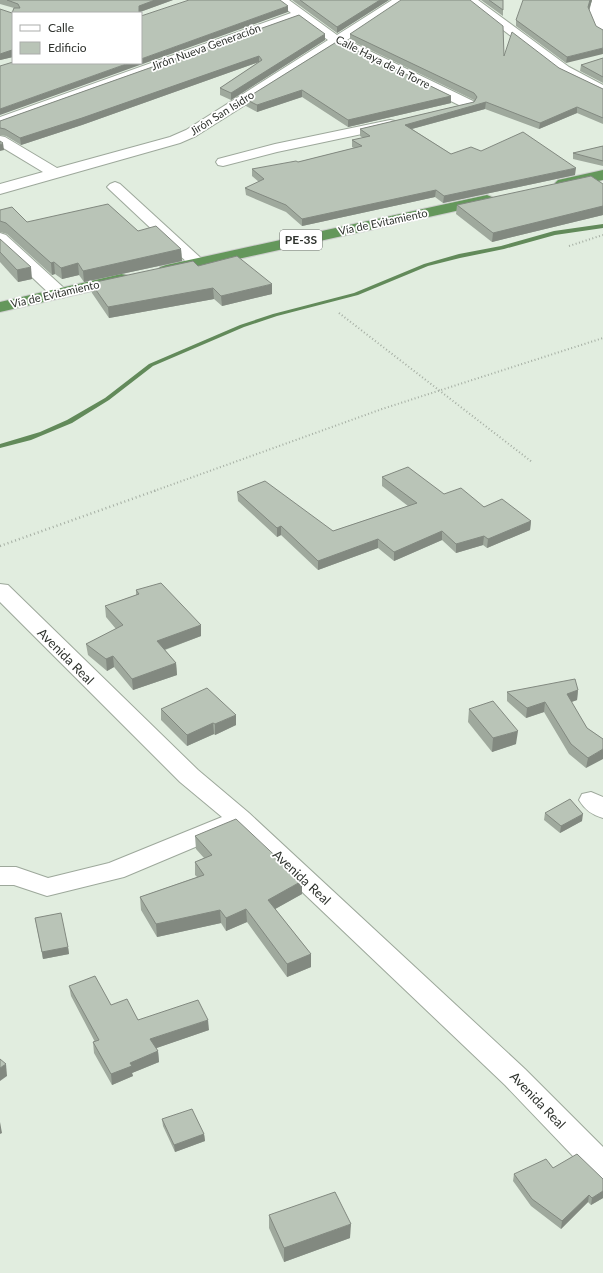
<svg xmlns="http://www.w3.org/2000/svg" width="603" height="1273" viewBox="0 0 603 1273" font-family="Lato,sans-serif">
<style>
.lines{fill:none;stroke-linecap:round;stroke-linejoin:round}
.stream{fill:#628a5a;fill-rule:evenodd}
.minor-casing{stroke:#9da89b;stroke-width:2}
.highway-casing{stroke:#cdcecd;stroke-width:2}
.path-far1{stroke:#a5aea3;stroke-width:2;stroke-dasharray:1 2.5;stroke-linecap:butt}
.path{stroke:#a5aea3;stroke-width:2.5;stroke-dasharray:1 3;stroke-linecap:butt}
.minor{fill:#fff;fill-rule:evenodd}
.highway{fill:#64975b;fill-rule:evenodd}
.wall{fill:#9fa99d}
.shaded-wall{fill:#828980}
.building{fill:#b9c4b7;stroke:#828980}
.labels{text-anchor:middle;stroke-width:3.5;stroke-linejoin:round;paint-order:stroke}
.far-street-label{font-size:11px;fill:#2e322d;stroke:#fff}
.shield{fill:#fff;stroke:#6d706c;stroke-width:1}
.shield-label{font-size:12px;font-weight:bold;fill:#2e322d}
.street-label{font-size:13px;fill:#2e322d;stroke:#fff}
</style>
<rect width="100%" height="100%" fill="#e1eddf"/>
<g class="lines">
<path class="stream" d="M603,224V228L555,235L504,249L460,258L428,266L358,295L277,316L244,327L153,366L109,400L72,423L31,440L0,448V444L40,432L67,420L105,398L149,364L240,325L273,314L354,293L424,264L459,254L501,246L554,231Z"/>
<g class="minor-casing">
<g id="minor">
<path d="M275,0H289L337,35L392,0H407L347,40L473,101L475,104L473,107H463L338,46L196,136L180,143L0,194V184L43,172L0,146V136L5,137L57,168L170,137L186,130L328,40L299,19L0,126V117L291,13Z"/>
<path d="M464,0H478L569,67L603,85V94L559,73Z"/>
<path d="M592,0H603C603,12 603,23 603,36L597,32L589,12Z"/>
<path d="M390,120L395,121L397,124L395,127L277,152L223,166L218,165L216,162L218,159L275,144Z"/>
<path d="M115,182L120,184L203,260L205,263L203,266L197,268L191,266L110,190L107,187L110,184Z"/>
<path d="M0,233L6,235L65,289L67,293L65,297L59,298L53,297L0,247Z"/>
<path d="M0,584L8,585L198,770L249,813L525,1069L603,1147V1180L592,1176L505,1085L234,827L231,832L124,877L47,896L14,885H0V867H16L48,878L109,863L222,817L180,782L0,602Z"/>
<path d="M591,792L603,797V818C592,815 585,810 579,800L582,794Z"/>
</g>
</g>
<g class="highway-casing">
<g id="highway">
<path d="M603,170V180L563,188L558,186L555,183L558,180Z"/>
<path d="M487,195L492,197L495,200L492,203L166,275L160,273L158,270L160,267L166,265Z"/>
<path d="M121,274L127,275L129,279L127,283L0,312V302Z"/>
</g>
</g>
<g class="path-far1">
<path d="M569,246L603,235"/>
<path d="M339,313L532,462"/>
<path d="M154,491L382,409L603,338"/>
</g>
<path class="path" d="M0,546L157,490"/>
<use href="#minor" class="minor"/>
<use href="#highway" class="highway"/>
</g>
<g class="wall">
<path d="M0,0H173L140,12L13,13V58V57L0,60L12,13L14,8L0,4Z"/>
<path d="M292,0H389L337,33Z"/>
<path d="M481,0H503V16Z"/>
<path d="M592,0L589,8L566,63L516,26V20Z"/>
<path d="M299,15L325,40L231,100L220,95V88L259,62L82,125L21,145L6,136L0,135V121Z"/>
<path d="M350,34L504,56L559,68L603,89V124L577,113L539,129L485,109L412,129L451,154L481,151L575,175L443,203L435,197L302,226L286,212L246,195L245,188L259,182L252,176V169L298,162L354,148L352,147V140L363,138L360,136V129L474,102V100L350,40Z"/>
<path d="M338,41L451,96V103L348,127L302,97L257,112L246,106L245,99Z"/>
<path d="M603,58V83L580,71L581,65Z"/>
<path d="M603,146V166L573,159V153Z"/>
<path d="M603,184V215L492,242L456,214L457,205Z"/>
<path d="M0,210L27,222L138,231L181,249L182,261L84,282L79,275L62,279L55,274L52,275L7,234L0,232Z"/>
<path d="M0,239L32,279L18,282L0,262Z"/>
<path d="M198,266L272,294L222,306L214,299L109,318L92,293L91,283Z"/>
<path d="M382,477L444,494L531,521L530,530L487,548L483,545L456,553L442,540L394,561L378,548L318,570L281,535L277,537L238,501L237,492L333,531L408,506L382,486Z"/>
<path d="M136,590L201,625V636L165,650L176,663L177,675L133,690L114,667L107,671L88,655L86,644L116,629L106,617L105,606L136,595Z"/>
<path d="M578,690L577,700L571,702L587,728L603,739L586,768L569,754L544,712L526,718L507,701V692Z"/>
<path d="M161,709L236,725L215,735L214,734L187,746L161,720Z"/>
<path d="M469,709L516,744L492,752L468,722Z"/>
<path d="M545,813L582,821L560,833L544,820Z"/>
<path d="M195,836L302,894L275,909L311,954V967L287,977L247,922L226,931L221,923L157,937L141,910L140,897L197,877L195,875V862L204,858L196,849Z"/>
<path d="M35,918L68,947L69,954L43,959Z"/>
<path d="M69,986L111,1005L138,1020L209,1030L156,1048L158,1051L159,1062L132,1073L133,1076L112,1085L94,1053L93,1042H95L71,996Z"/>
<path d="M162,1119L204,1134L205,1141L175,1152L163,1126Z"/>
<path d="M553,1168L603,1179V1198L591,1205L588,1202L561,1229L531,1206L513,1181L514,1174Z"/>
<path d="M269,1215L350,1238L284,1262L269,1228Z"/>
</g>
<g class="shaded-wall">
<path d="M155,0H173L140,12L139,13V6Z"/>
<path d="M380,0H389L337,33V27Z"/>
<path d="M590,0H592L588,13V7Z"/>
<path d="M288,6V12L0,115V109L129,63H141V59Z"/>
<path d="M325,34V40L231,100V93Z"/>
<path d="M603,48V54L566,63L567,57Z"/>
<path d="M12,50L13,57L0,60V54Z"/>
<path d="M259,56V62L82,125L21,145L20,138Z"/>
<path d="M302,90V97L257,112V105Z"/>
<path d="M451,96V103L348,127V120Z"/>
<path d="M486,102L485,109L404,131L405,125Z"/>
<path d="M577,107V113L539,129L540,123Z"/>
<path d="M3,143L4,150L0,151V145Z"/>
<path d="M576,168L575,175L443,203L444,196Z"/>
<path d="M436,190L435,197L302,226V219Z"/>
<path d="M603,206V215L492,242L493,233Z"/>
<path d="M181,249L182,261L84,282L83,271Z"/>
<path d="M54,262L55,274L52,275L51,263Z"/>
<path d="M78,263L79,275L62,279L61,268Z"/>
<path d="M31,267L32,279L18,282L17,270Z"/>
<path d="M272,284V294L222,306L221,296Z"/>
<path d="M213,288L214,299L109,318L108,307Z"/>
<path d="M531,521L530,530L487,548L488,539Z"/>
<path d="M281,526V535L277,537V528Z"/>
<path d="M442,531V540L394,561V552Z"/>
<path d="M484,536L483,545L456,553V544Z"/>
<path d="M378,539V548L318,570V561Z"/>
<path d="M201,625V636L158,652L157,641Z"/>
<path d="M113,656L114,667L107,671L106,659Z"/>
<path d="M176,663L177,675L133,690L132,679Z"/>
<path d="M578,690L577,700L566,704L567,694Z"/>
<path d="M545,702L544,712L526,718L527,708Z"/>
<path d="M236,715V725L215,735V724Z"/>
<path d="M213,723L214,734L187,746V735Z"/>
<path d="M518,731L516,744L492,752L493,738Z"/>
<path d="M603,749V759L586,768L588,758Z"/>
<path d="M583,814L582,821L560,833L561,826Z"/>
<path d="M302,881V894L268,913V900Z"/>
<path d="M246,909L247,922L226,931V918Z"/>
<path d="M220,910L221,923L157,937L156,924Z"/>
<path d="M68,947L69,954L43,959L42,952Z"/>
<path d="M311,954V967L287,977V964Z"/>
<path d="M208,1020L209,1030L151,1050L150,1039Z"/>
<path d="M158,1051L159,1062L132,1073L133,1076L112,1085L111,1074L130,1063Z"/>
<path d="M6,1064L7,1076L0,1081V1068Z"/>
<path d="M0,1122L2,1133L0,1134Z"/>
<path d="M204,1134L205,1141L175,1152L174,1145Z"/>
<path d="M603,1191V1198L591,1205L592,1198Z"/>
<path d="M589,1195L588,1202L561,1229L562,1221Z"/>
<path d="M351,1224L350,1238L284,1262V1248Z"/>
</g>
<g class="building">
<path d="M7,0H155L139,6V13H13V53L12,50L0,54V9L12,13L14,8H20L18,4Z"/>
<path d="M189,0H280L288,6L141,59V16Z"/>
<path d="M300,0H380L337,27Z"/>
<path d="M401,0H470L503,26L504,56L512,32L559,68L603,89V118L577,107L540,123L486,102L405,125L451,154L471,147L481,151L523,132L576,168L444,196L436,190L302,219L286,205L245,188L264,179L252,169L296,161L298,162L362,146L352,140L370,136L360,129L474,102L477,97L474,93L350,34Z"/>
<path d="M489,0H503V10Z"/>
<path d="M523,0H590L588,7L596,26L603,30V48L567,57L516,20Z"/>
<path d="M299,15L325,34L231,93L220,88L262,60L259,56L82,118L20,138L5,129L0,128V121Z"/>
<path d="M338,41L451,96L348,120L302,90L257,105L245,99Z"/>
<path d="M603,58V77L581,65Z"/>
<path d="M13,62V63H129L0,109V66Z"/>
<path d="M0,141L3,143L0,145Z"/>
<path d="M603,146V161L573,153Z"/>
<path d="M591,176L603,184V206L493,233L457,205Z"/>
<path d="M108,204L138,231L156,226L181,249L83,271L78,263L61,268L54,262L51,263L6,223L0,221V210L12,207L27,222Z"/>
<path d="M0,239L31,267L17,270L0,252Z"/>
<path d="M237,256L272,284L221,296L213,288L108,307L91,283L193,261L198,266Z"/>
<path d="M408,467L444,494L461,488L484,507L502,499L531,521L488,539L484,536L456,544L442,531L394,552L378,539L318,561L281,526L277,528L237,492L265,481L333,531L417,503L382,477Z"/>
<path d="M161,583L201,625L157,641L176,663L132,679L113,656L106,659L86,644L123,625L105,606L139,594L136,590Z"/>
<path d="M575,679L578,690L567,694L587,728L603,739V749L588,758L571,744L545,702L527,708L507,692Z"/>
<path d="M207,688L236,715L215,724L213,723L187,735L161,709Z"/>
<path d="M493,701L518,731L493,738L469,709Z"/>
<path d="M570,799L583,814L561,826L545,813Z"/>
<path d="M236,819L302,881L268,900L311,954L287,964L246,909L226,918L220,910L156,924L140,897L204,875L195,862L212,855L195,836Z"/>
<path d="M61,913L68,947L42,952L35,918Z"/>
<path d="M95,976L111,1005L127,999L138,1020L198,1000L208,1020L150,1039L158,1051L130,1063L132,1066L111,1074L93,1042L99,1040L69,986Z"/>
<path d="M0,1059L6,1064L0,1068Z"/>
<path d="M192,1109L204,1134L174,1145L162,1119Z"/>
<path d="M577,1154L603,1179V1191L592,1198L589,1195L562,1221L532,1199L514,1174L546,1159L553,1168Z"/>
<path d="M335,1192L351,1224L284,1248L269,1215Z"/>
</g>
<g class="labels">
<g class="far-street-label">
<text transform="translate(206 47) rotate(-20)" y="4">Jirón Nueva Generación</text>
<text transform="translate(383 62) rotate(27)" y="4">Calle Haya de la Torre</text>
<text transform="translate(222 113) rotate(-32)" y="4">Jirón San Isidro</text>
<text transform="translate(383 222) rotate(-12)" y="4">Vía de Evitamiento</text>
<text transform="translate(55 294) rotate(-13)" y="4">Vía de Evitamiento</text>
</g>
<rect class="shield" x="280" y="230" width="42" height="20" rx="3"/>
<g class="shield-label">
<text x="301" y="244">PE-3S</text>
</g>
<g class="street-label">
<text transform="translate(66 656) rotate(45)" y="5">Avenida Real</text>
<text transform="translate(302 877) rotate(43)" y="5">Avenida Real</text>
<text transform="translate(538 1100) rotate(46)" y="5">Avenida Real</text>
</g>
</g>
<rect x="12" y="12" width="130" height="52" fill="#ffffff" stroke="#abadab"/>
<rect x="20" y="25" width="20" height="6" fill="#ffffff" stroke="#abadab"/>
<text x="48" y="32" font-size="12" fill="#2e322d">Calle</text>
<rect x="20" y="42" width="20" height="12" fill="#b9c4b7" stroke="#abadab"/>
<text x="48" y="52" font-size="12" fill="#2e322d">Edificio</text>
</svg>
